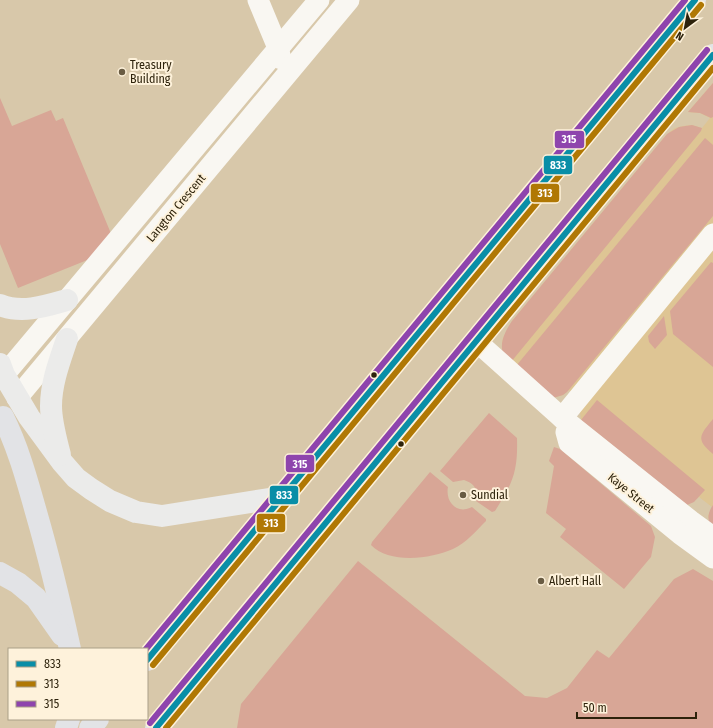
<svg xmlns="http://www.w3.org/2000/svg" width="713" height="728" viewBox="0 0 713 728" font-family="'Fira Sans Condensed',sans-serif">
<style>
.built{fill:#dec594}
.green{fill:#d8a696}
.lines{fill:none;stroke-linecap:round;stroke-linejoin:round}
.minor{stroke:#f9f7f2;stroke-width:21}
.major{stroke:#ebebea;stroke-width:22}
.highway{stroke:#e2e3e6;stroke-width:22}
.bus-1-casing{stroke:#fef2db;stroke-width:9}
.bus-2-casing{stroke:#fef2db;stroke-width:9}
.bus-3-casing{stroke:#fef2db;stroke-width:9}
.bus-1{stroke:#098ea7;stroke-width:6}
.bus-2{stroke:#b07804;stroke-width:6}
.bus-3{stroke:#8e44ad;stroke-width:6}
.poi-dot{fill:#695c43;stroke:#fef2db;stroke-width:1.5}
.bus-dot{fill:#2d220b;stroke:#fef2db;stroke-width:1.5}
.labels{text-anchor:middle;stroke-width:4;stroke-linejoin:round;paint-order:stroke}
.poi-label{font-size:12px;fill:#2d220b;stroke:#fef2db;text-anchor:start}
.street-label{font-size:12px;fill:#2d220b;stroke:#fef2db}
.line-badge{stroke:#fef2db;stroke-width:1.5}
.badge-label{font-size:11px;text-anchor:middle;font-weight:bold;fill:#fff}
</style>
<rect width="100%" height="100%" fill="#d8c8aa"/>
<path class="built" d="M713,83V532L708,516L712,507L699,497L691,503L581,420L580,412L584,403L569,390L563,395L553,398L504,355L502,343L503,338L512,321L667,134L675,128L683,126L692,125L702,128L710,118L700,113L688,112Z"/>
<g class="green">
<path d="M713,83V117L711,118L700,113L688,112Z"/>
<path d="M0,98L12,126L51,110L56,121L63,118L117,248L18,288L0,244Z"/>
<path d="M692,125L702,128L701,131L511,362C509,360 505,358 504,355C498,344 506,330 512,321L667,134L679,127Z"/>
<path d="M705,138L713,145V216L567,392L563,395L553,398L516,366Z"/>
<path d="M711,262L713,263V367L673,334L670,311Z"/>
<path d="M664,316L667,335L655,349L649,342L648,336Z"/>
<path d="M597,400L705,490L694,502L687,505L581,420Z"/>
<path d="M489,413L517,438C518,471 513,483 495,511L492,512L476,501C478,489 475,484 464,480L453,482L440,471Z"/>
<path d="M713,419V454C695,439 700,435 713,419Z"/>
<path d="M554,447L560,449L651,526L655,537L651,557L624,589L560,537L566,529L546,513L554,466L549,461Z"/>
<path d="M430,472L448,487C445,502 457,515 472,507L486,519V521C476,531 466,543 453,549C431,559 389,564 371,545L372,542Z"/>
<path d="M713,505V532C708,522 706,515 713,505Z"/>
<path d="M358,561L525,696L547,698L567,688L597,650L609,658L674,579L693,569L713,581V728H237L241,704Z"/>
</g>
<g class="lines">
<g class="minor">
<path d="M258,0L278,48L281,59"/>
<path d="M476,341L562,418L691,521L713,537"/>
<path d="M4,375L319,0"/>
<path d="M17,398L349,0"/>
<path d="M562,418L713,234"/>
<path d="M566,432L569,443L680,534L713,558"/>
</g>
<g class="major">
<path d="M0,305C22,314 46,306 67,300"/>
<path d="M0,364L4,375L29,417L62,462L76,478L91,489L110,501L136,512L162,516L282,497"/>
<path d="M60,455C56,439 51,422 51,406C51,383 60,360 67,339"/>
</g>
<g class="highway">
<path d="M3,417C18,447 27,480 36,512C49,557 60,603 70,649"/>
<path d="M0,573L18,583L36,598L62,635"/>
<path d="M147,660L695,0"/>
<path d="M66,728L69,719"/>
<path d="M90,728L98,719"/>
<path d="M156,728L713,55"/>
</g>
<g class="bus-1-casing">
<g id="bus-1">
<path d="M147,660L695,0"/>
<path d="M156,728L713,55"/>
</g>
</g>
<g class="bus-2-casing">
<g id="bus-2">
<path d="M153,665L701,5"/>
<path d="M166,728L713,68"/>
</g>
</g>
<g class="bus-3-casing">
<g id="bus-3">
<path d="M146,649L685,0"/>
<path d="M150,723L707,50"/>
</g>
</g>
<use href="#bus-1" class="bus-1"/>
<use href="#bus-2" class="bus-2"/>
<use href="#bus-3" class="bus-3"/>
</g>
<g class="poi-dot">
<circle cx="122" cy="72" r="4"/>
<circle cx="463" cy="495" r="4"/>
<circle cx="541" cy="581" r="4"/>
</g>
<g class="bus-dot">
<circle cx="374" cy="375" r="3.5"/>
<circle cx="401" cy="444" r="3.5"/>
</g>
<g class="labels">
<g class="poi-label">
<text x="130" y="69">Treasury<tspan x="130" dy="14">Building</tspan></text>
<text x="471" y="499">Sundial</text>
<text x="549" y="585">Albert Hall</text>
</g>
<g class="street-label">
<text transform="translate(176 208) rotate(-50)" y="4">Langton Crescent</text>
<text transform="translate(631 493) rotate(39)" y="4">Kaye Street</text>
</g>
</g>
<g class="line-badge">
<rect x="554" y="130" width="31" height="19" rx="4" fill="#8e44ad"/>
<rect x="543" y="155" width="30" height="20" rx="4" fill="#098ea7"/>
<rect x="530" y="183" width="30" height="20" rx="4" fill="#b07804"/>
<rect x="285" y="454" width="30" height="19" rx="4" fill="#8e44ad"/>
<rect x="269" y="485" width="30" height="20" rx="4" fill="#098ea7"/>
<rect x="256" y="513" width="30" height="20" rx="4" fill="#b07804"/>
</g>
<g class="badge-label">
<text x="569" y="143">315</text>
<text x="558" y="169">833</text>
<text x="545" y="197">313</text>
<text x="300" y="468">315</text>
<text x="284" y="499">833</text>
<text x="271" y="527">313</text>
</g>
<rect x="8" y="648" width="140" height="72" fill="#fef2db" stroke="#aa9f88"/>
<rect x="16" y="661" width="20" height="6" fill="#098ea7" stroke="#aa9f88"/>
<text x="44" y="668" font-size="12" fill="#2d220b">833</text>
<rect x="16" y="681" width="20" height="6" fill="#b07804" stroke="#aa9f88"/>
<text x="44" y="688" font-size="12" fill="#2d220b">313</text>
<rect x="16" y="701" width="20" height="6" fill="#8e44ad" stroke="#aa9f88"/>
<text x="44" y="708" font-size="12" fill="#2d220b">315</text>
<g transform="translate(685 28) rotate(212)" stroke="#fef2db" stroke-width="3" paint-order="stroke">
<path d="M0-3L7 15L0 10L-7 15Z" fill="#2d220b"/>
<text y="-6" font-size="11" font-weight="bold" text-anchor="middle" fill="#2d220b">N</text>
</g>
<path d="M577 712v6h119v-6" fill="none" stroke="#2d220b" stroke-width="2"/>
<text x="583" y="712" font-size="12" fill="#2d220b" stroke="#fef2db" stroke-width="3" paint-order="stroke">50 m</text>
</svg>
